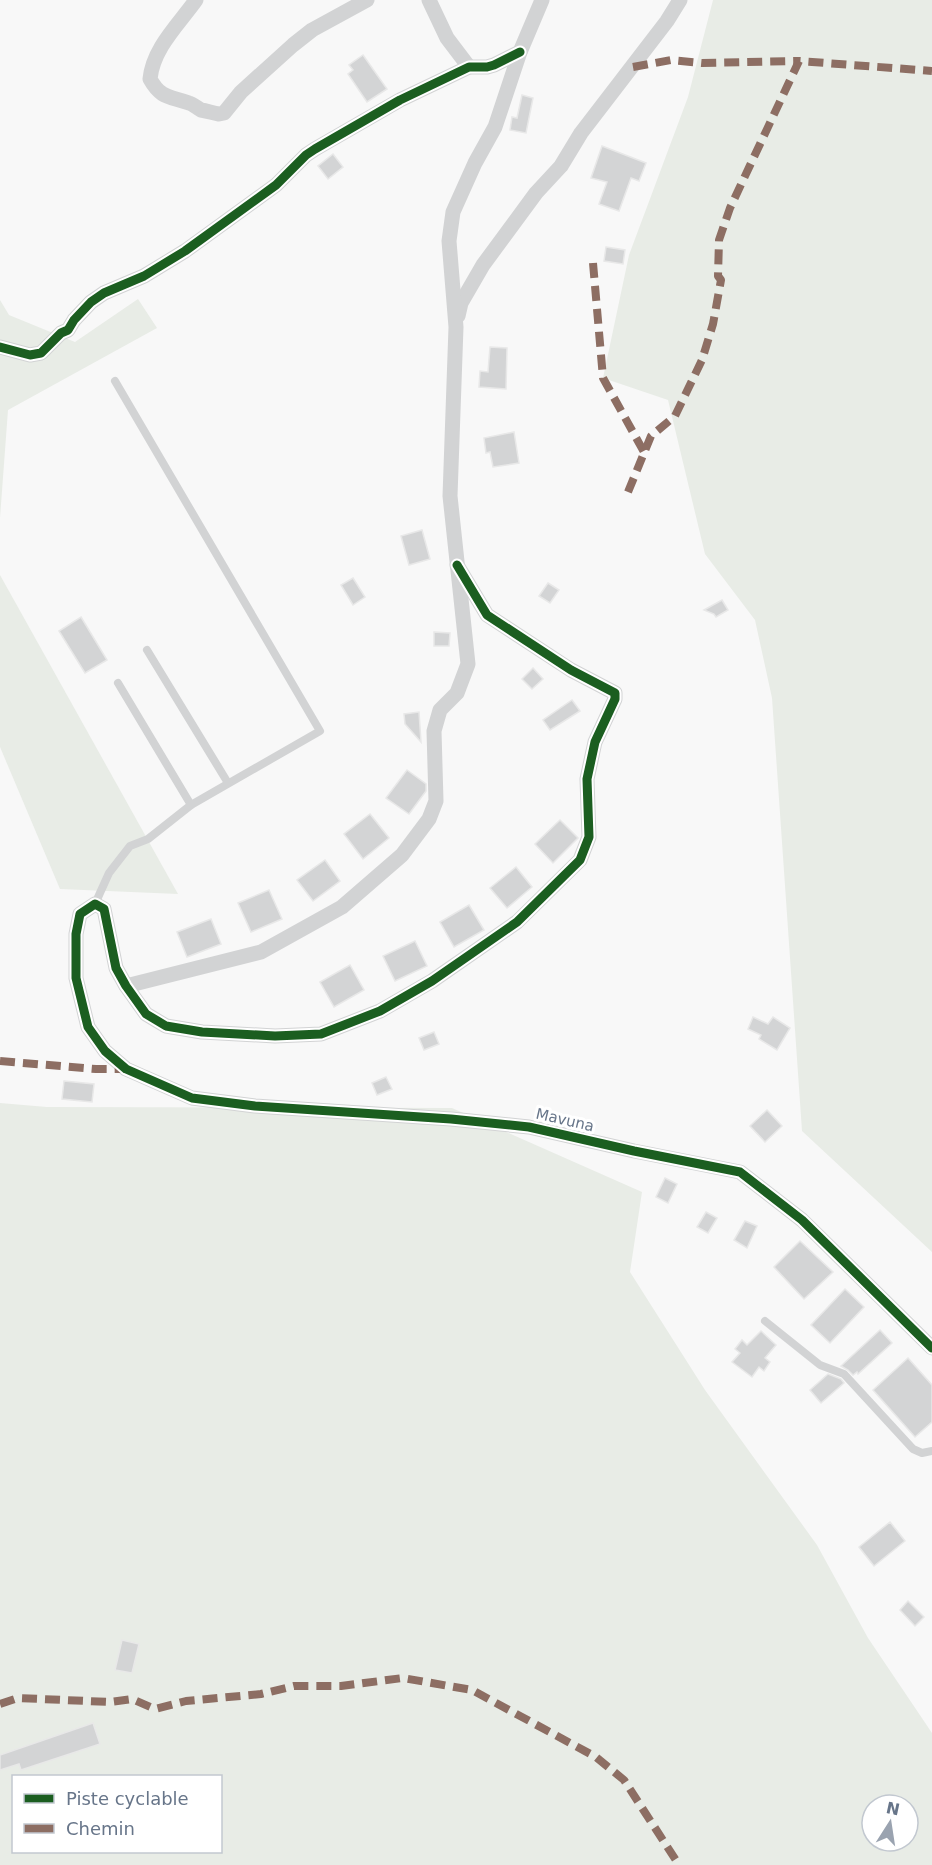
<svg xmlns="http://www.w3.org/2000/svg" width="932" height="1865" viewBox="0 0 932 1865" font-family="'DejaVu Sans',sans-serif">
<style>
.green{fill:#e8ece6;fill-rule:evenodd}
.building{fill:#d3d4d5;stroke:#e8e8e8;stroke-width:1.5}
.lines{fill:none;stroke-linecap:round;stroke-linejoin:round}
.lane{stroke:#d2d3d4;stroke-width:8}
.street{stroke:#d2d3d4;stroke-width:15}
.quiet{stroke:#8d6e63;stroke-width:8;stroke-dasharray:15 8;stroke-linecap:butt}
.cycleway-casing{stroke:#fff;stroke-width:13}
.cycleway{stroke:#1b5e20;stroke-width:9}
.labels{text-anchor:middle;stroke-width:6;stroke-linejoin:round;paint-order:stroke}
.street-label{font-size:15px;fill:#677589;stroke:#fff}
</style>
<rect width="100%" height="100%" fill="#f8f8f8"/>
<g class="green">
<path d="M713,0H932V1252L802,1131L772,698L755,620L705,554L668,400L603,378L629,255L688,97Z"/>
<path d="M138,299L157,328L8,410L0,518V300L9,315L75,342Z"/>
<path d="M0,575L178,894L60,889L0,747Z"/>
<path d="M0,1103L47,1107L452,1108L642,1192L630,1272L705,1390L817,1545L868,1638L932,1733V1865H0ZM14,1776H220V1852H14ZM872,1805H908V1841H872Z"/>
</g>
<g class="building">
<path d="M363,55L387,89L367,102L348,74L353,70L349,65Z"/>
<path d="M522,95L533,98L526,133L510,130L512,117L517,118Z"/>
<path d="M602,146L646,163L639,181L631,178L619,211L599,204L607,182L591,178Z"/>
<path d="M333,154L343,167L328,179L318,166Z"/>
<path d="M606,247L625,250L623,264L604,261Z"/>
<path d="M490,347L507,348L506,389L479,387L480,371L488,372Z"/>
<path d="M514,432L519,463L493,467L490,452L486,453L484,438Z"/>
<path d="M422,530L430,559L409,565L401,536Z"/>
<path d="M353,578L365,597L353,605L341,585Z"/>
<path d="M548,583L559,590L550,603L539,596Z"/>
<path d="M722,600L728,610L716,617L714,614L704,610Z"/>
<path d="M81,617L107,660L85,673L59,631Z"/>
<path d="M434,632L450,633L449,646H434Z"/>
<path d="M533,668L543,679L532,689L522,679Z"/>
<path d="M572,700L580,711L550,730L543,720Z"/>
<path d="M419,712L421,742L405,724L404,714Z"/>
<path d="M407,770L426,784V791L409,814L386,798Z"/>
<path d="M370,814L389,838L363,859L344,834Z"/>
<path d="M560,820L578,838L553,863L535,844Z"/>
<path d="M325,860L340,881L313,901L297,880Z"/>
<path d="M516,867L532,887L507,908L490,888Z"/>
<path d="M269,890L282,919L251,932L238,903Z"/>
<path d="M469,905L484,930L454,947L440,922Z"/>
<path d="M211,919L221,944L187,957L177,932Z"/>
<path d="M415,941L427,966L395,981L383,956Z"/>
<path d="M350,965L364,990L334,1007L320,982Z"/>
<path d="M753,1017L768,1024L773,1017L790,1028L777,1050L759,1039L761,1035L748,1029Z"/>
<path d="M434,1032L439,1044L424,1050L419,1038Z"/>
<path d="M386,1077L392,1089L377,1095L372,1083Z"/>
<path d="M64,1081L94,1084L92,1102L62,1099Z"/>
<path d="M767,1110L782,1126L765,1142L750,1126Z"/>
<path d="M665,1178L677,1184L668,1203L656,1197Z"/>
<path d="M706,1212L717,1218L708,1233L697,1227Z"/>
<path d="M745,1221L757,1226L747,1248L734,1240Z"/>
<path d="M800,1241L833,1272L804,1299L774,1267Z"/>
<path d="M845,1289L864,1307L830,1343L811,1325Z"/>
<path d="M880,1330L892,1343L858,1374L857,1372L853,1375L848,1370L841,1366Z"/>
<path d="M761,1331L776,1345L765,1358L770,1362L764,1371L759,1367L752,1377L732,1362L740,1353L735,1349L742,1340L747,1345Z"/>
<path d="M908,1358L932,1385V1422L915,1437L873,1390Z"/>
<path d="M828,1374L841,1379L844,1383L821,1403L810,1390Z"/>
<path d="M890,1522L905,1541L874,1566L859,1547Z"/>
<path d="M908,1601L924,1617L915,1626L900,1610Z"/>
<path d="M122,1640L139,1644L132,1673L115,1670Z"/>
<path d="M93,1723L100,1744L21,1770L19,1764L0,1770V1755Z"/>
</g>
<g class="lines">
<g class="lane">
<path d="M115,381L320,731L191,805"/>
<path d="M147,650L228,783"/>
<path d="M95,904L109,873L130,846L148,839L191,805L118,683"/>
<path d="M765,1321L820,1365L844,1374L913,1449L922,1453L932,1451"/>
</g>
<g class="street">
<path d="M196,0C179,24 153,48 150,79C161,99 170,96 189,103C193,104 197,108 201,110C207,111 213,113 219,114L224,113L241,92L293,45L312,30L367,0"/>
<path d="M429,0L447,38L469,67"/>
<path d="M458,316L461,303L483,265L536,193L561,166L581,133L667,21L680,0"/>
<path d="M0,347L30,355L41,353L61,333L68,330L74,320L91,302L104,293L144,276L185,251L276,185L306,155L315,149L400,100L469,67H487L494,65L520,52"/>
<path d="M457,565L487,615L571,670L615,693V699L595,742L587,779L589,837L580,860L517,922L432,981L380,1011L321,1034L275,1036L202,1032L166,1026L146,1014L126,986L116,968L104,909L95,904L80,914L76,934V978L88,1027L105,1051L126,1069L192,1098L255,1106L451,1119L529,1127L634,1151L740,1172L802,1220L932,1348"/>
<path d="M126,986L261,952L342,907L402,855L429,819L436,801L434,731L440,710L457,693L468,664L450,496L456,327L449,241L453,212L475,163L495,127L520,52L542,0"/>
</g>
<g class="quiet">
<path d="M633,67L671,60L702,63L799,61"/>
<path d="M593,263L603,378L644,452"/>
<path d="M628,492L651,436L675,416L702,360L713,324L721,280L718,276L719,240L730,208L799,61L932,71"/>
<path d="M0,1061L96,1069H126"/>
<path d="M0,1704L18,1698L110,1702L132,1699L155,1709L186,1701L261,1694L294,1686H341L403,1678L472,1690L596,1757L624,1780L679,1865"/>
</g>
<g class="cycleway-casing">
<g id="cycleway">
<path d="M0,347L30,355L41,353L61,333L68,330L74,320L91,302L104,293L144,276L185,251L276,185L306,155L315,149L400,100L469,67H487L494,65L520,52"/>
<path d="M457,565L487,615L571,670L615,693V699L595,742L587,779L589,837L580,860L517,922L432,981L380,1011L321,1034L275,1036L202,1032L166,1026L146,1014L126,986L116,968L104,909L95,904L80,914L76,934V978L88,1027L105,1051L126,1069L192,1098L255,1106L451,1119L529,1127L634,1151L740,1172L802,1220L932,1348"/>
</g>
</g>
<use href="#cycleway" class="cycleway"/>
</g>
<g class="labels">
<g class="street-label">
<text transform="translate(565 1120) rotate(13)" y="5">Mavuna</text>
</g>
</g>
<rect x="12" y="1775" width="210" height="78" fill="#ffffff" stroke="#c2c8d0" stroke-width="1.5"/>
<rect x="24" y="1794" width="30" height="9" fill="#1b5e20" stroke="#c2c8d0" stroke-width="1.5"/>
<text x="66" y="1805" font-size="18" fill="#677589">Piste cyclable</text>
<rect x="24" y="1824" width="30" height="9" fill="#8d6e63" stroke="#c2c8d0" stroke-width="1.5"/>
<text x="66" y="1835" font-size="18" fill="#677589">Chemin</text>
<g transform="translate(890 1823) rotate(12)"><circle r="28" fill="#ffffff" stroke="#c2c8d0" stroke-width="1.5"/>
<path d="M0-4.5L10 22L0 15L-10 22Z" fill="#9aa3b0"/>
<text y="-9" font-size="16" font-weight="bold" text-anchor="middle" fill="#677589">N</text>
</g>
</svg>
